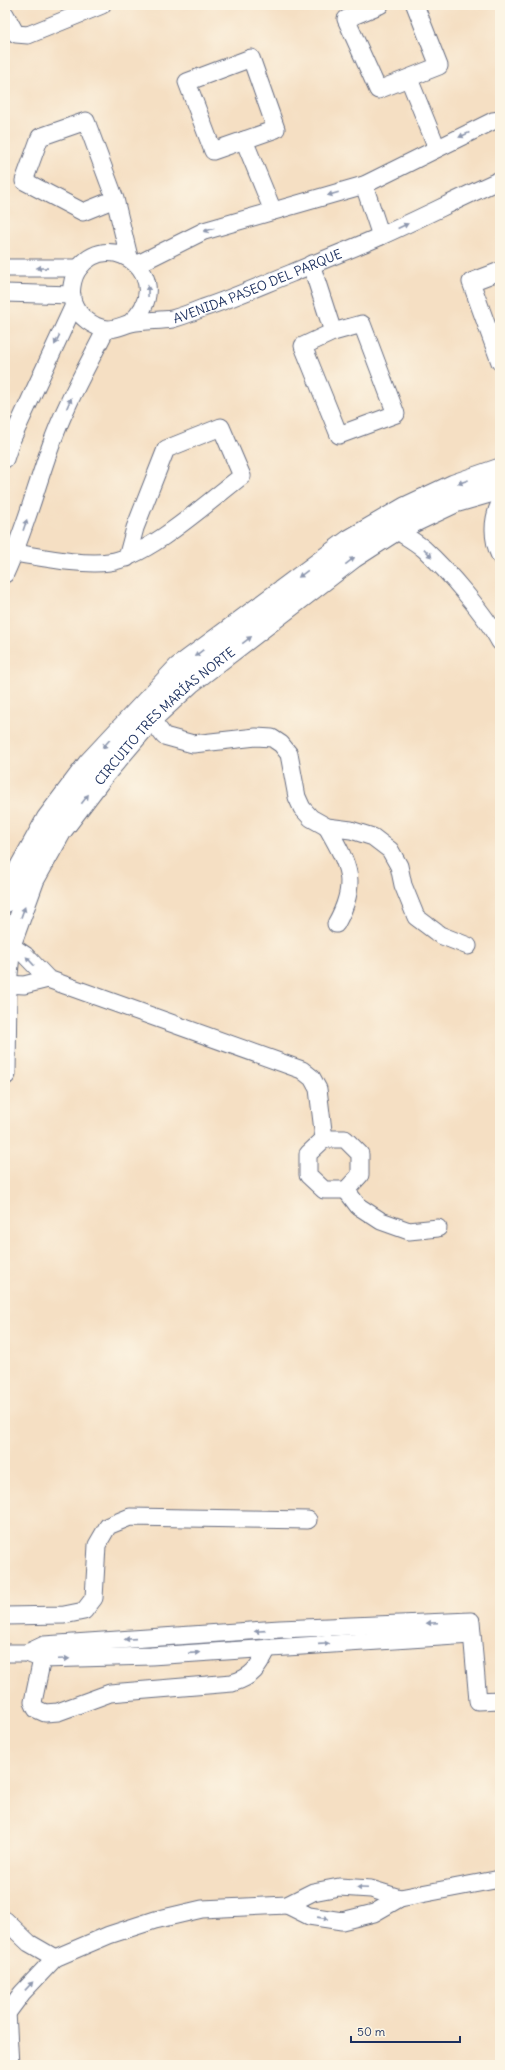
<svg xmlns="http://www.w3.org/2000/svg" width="505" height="2070" viewBox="0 0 505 2070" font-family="Delius,sans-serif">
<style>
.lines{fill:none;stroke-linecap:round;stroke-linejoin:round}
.minor-casing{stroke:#676d81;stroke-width:19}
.tertiary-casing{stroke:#676d81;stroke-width:23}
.minor{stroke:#fff;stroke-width:17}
.tertiary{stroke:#fff;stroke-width:21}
.oneway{fill:#8d97ae}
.labels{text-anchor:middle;stroke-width:3;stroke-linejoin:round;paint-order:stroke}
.street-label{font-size:13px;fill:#1b2f5e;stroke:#fcf5e5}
</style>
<rect width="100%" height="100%" fill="#fcf5e5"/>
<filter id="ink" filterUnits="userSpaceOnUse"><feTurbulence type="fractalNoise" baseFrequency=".025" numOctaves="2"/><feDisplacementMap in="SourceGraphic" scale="8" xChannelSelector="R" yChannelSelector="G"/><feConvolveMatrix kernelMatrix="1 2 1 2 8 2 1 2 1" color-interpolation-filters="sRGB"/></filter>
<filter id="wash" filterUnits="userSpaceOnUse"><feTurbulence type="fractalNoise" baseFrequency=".012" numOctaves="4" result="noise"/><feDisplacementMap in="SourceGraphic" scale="16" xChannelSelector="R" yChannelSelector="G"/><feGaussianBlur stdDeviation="0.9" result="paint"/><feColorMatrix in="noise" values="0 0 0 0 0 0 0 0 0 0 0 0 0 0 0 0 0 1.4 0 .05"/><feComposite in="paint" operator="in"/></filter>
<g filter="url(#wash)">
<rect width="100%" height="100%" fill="#f5dfc3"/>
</g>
<g filter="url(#ink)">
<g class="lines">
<g class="minor-casing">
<g id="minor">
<path d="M380,5L346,19L378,90L439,66L415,5"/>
<path d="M5,14L16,34L28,35L102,5"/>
<path d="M251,58L276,129L213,151L187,82Z"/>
<path d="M409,79L437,148"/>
<path d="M244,140L273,211"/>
<path d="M364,185L381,236"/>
<path d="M115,199L83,212L24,181L40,137L86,121L115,199L129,257"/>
<path d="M138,264L204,231L364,185L493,121L500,120"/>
<path d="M311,264L333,332"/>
<path d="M5,268H79"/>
<path d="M500,271L471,282L500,362"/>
<path d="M5,293L72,295"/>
<path id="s1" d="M130,323C179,281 112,225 79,268C72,277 69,294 74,305C80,317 93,327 106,329C115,330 123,325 131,323C144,320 159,321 172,319C183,316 193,312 203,308C233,298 262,285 292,273C322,260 352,249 381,236C421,218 460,198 500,180"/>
<path d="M362,324L396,414L339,435L303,346L333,332Z"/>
<path d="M5,459L11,441L74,305"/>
<path d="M500,503C492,520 492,539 500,556"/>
<path d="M396,530C405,536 416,542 424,549C448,571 485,614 500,642"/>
<path d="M15,553C41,557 83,566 109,562C148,557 209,501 242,476L221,427L166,449L135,528L127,558"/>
<path d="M5,574C24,533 35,490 50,448C64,407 87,367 106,329"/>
<path d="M151,719L164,736L193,744L256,737L272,738L281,744L289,754L297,797L302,808L311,818L327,827L351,830L373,837L390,850L399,866L403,885L416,917L440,935L468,946"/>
<path d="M327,827C349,866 359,883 336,924"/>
<path d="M10,945L25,955L48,979L302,1070L312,1078L318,1089L324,1139"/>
<path d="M6,984L24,985L48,979"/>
<path d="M324,1139H345L360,1154V1175L346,1190H324L308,1175V1154Z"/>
<path d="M346,1190L358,1206L381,1221L409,1231L438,1228"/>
<path d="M5,1616L64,1615L84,1611L94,1598L97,1545L108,1526L130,1517L308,1520"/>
<path d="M5,1653H27L42,1659L151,1656L471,1635"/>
<path d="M27,1653L44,1645L280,1629L471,1621L478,1701L500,1700"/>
<path d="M42,1659L33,1702L36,1709L45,1713L58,1712L110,1693L232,1683C253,1677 258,1668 268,1648"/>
<path d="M287,1905L309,1916L342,1921L374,1913L400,1898L500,1879"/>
<path d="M5,1920L29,1943L55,1958"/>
<path d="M5,2016L22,1993L55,1958L109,1935L155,1920L202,1909L287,1905L313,1892L339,1887L371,1889L400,1898"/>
</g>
</g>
<g class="tertiary-casing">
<g id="tertiary">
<path d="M5,902L21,866L47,819L89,763L178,668L350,540L405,508L454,485L500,469"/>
<path id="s2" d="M5,1074L6,984L10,945L34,879L61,831L105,773L151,719L190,683L354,557L396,530L455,502L500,489"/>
<path d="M5,2012L8,2065"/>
</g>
</g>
<use href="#minor" class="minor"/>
<use href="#tertiary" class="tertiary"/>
</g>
<defs><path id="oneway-solid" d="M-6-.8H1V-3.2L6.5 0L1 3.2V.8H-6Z"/></defs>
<g class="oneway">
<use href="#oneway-solid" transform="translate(464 135) rotate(155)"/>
<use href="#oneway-solid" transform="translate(333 194) rotate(164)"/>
<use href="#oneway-solid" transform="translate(403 226) rotate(-25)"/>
<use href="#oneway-solid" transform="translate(209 230) rotate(162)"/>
<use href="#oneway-solid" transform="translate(42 268) rotate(-179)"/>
<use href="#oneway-solid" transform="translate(148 291) rotate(-91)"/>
<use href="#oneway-solid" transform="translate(57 340) rotate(116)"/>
<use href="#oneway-solid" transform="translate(69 403) rotate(-66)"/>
<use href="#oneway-solid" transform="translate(463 482) rotate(160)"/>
<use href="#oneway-solid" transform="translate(25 525) rotate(-71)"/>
<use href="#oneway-solid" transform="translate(428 553) rotate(47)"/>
<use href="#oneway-solid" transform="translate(350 561) rotate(-38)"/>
<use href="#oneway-solid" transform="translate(303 574) rotate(144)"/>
<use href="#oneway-solid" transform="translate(247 640) rotate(-37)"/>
<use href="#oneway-solid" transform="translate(199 653) rotate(142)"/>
<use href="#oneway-solid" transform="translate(106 744) rotate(132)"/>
<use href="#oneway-solid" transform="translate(85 799) rotate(-53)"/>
<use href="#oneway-solid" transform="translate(23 912) rotate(-70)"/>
<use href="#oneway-solid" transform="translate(30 961) rotate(-133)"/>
<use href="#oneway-solid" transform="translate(432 1623) rotate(177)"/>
<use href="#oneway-solid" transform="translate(260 1631) rotate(176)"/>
<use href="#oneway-solid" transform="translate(130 1639) rotate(176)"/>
<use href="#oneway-solid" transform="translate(324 1644) rotate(-4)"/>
<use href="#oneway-solid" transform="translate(194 1653) rotate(-4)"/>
<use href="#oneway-solid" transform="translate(64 1659) rotate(-2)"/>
<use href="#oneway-solid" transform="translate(362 1888) rotate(-177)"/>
<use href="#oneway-solid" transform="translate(323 1918) rotate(8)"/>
<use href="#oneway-solid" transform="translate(29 1986) rotate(-47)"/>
</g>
</g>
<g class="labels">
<g class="street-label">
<text dy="5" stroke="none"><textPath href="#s1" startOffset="371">AVENIDA PASEO DEL PARQUE</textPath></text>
<text dy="5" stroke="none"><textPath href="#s2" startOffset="410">CIRCUITO TRES MARÍAS NORTE</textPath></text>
</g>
</g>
<rect width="505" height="2070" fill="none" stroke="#fcf5e5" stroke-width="20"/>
<path d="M351 2036v6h109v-6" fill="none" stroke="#1b2f5e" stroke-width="2"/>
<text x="357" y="2036" font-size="12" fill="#1b2f5e" stroke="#fcf5e5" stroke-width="3" paint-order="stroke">50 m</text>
</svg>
